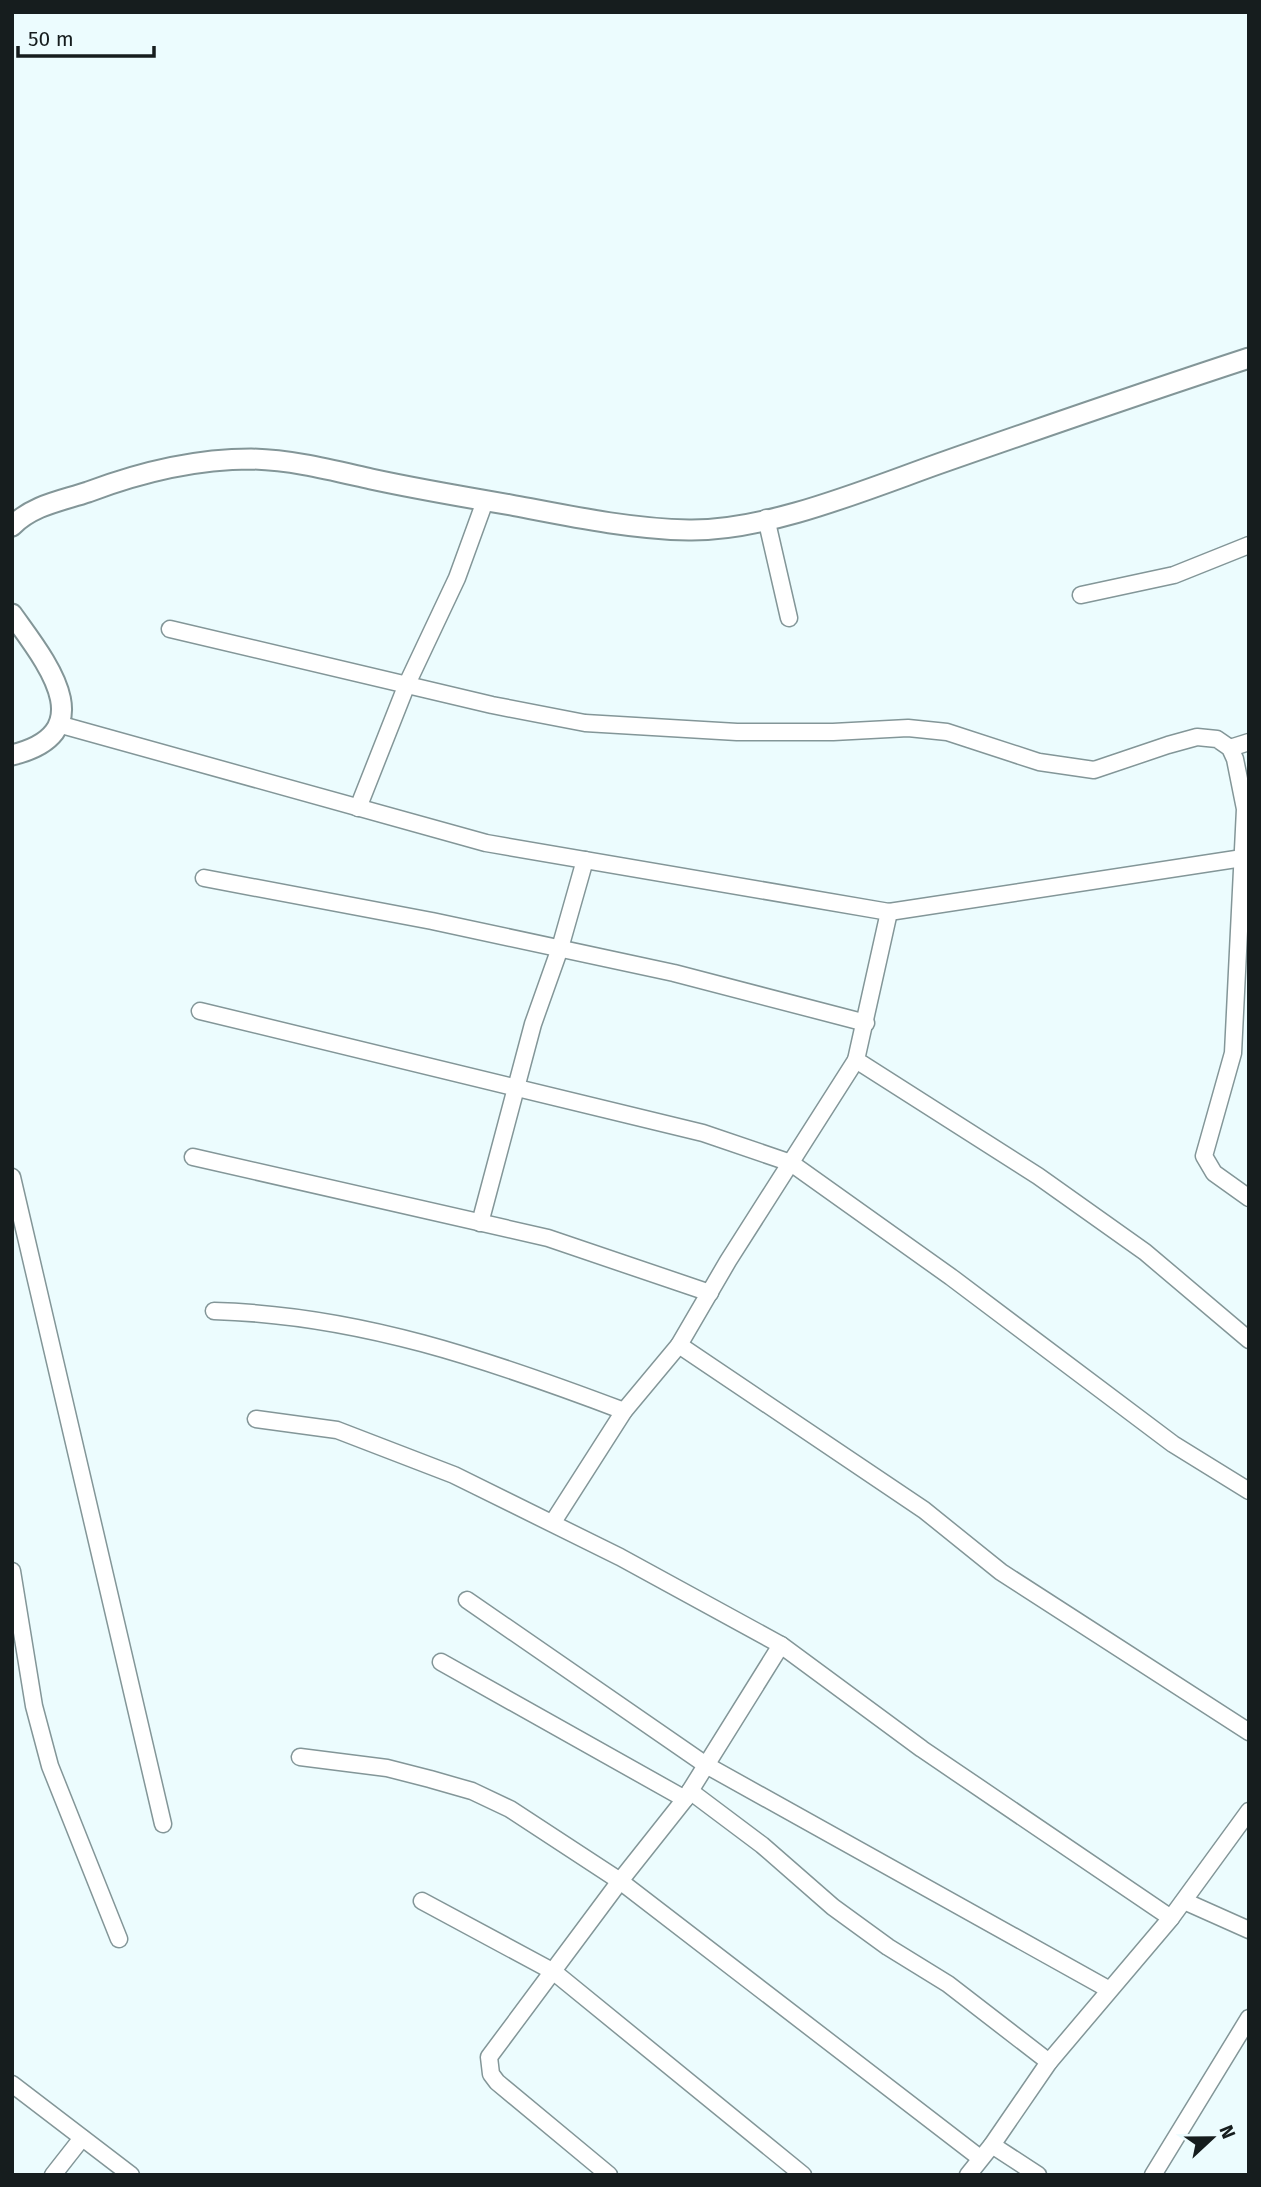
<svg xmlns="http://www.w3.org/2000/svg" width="1261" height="2187" viewBox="0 0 1261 2187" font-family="'Fira Sans',sans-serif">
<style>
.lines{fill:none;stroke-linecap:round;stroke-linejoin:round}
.minor-casing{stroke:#839698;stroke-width:19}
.tertiary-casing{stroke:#839698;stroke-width:23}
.minor{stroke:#fff;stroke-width:16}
.tertiary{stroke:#fff;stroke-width:19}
</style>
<rect width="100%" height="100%" fill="#ecfcfe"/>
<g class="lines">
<g class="minor-casing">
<g id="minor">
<path d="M766,518L789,618"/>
<path d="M1081,595L1174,575L1249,545"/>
<path d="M170,629L492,705L585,723L737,732H833L908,728L947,732L1039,762L1094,770L1168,745L1197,737L1217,739L1230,748L1235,759L1245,809L1233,1053L1204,1156L1214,1173L1249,1198"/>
<path d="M58,724L486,843L889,912L1249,857"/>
<path d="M1230,748L1249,742"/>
<path d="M358,808L407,684L457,578L485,501"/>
<path d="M204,878L432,921L674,973L866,1023"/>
<path d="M889,912L856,1060L1038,1176L1145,1252L1249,1340"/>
<path d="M200,1011L703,1133L791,1163L951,1277L1173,1444L1249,1491"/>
<path d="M193,1157L548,1238L710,1293"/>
<path d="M12,1177L163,1824"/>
<path d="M480,1223L533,1024L560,948L585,860"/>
<path d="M214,1311C359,1315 489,1360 624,1411"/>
<path d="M679,1345L728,1261L856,1060"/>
<path d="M256,1419L337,1430L454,1475L620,1557L781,1645L922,1749L1171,1918"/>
<path d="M553,1522L624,1411L679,1345L924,1510L1001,1572L1249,1732"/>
<path d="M12,1571L34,1706L50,1766L119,1939"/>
<path d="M467,1600L706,1765L1108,1989"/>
<path d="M441,1662L685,1799"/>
<path d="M300,1757L387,1768L430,1779L472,1791L510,1809L620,1881L980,2158"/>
<path d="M690,1791L762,1845L833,1907L888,1947L948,1984L1049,2062"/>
<path d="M422,1901L554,1972L803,2175"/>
<path d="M1184,1901L1249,1930"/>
<path d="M12,2084L131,2175"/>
<path d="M992,2145L1038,2175"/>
<path d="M53,2175L82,2138"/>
<path d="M609,2175L497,2082L491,2074L489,2057L620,1881L685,1799L781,1645"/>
<path d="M968,2175L992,2145L1049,2062L1171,1918L1249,1811"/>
<path d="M1153,2175L1249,2018"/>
</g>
</g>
<g class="tertiary-casing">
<g id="tertiary">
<path d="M12,526C33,505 61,501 88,492C141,472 194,459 251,459C293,460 331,470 371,479C417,489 464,497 511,505C569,516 630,529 689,530C767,531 865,490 938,464C1041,428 1145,392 1249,358"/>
<path d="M12,614C43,658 106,732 12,755"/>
</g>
</g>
<use href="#minor" class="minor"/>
<use href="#tertiary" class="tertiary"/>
</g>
<rect width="1261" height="2187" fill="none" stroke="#161d1e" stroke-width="28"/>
<g transform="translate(1212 2138) rotate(68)" stroke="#ecfcfe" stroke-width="5" paint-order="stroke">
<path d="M0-5L12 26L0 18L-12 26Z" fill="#161d1e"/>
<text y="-10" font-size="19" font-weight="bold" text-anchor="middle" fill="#161d1e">N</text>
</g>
<path d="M18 46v10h136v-10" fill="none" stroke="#161d1e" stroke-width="3.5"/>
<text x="28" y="46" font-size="21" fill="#161d1e" stroke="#ecfcfe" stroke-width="5" paint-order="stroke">50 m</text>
</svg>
